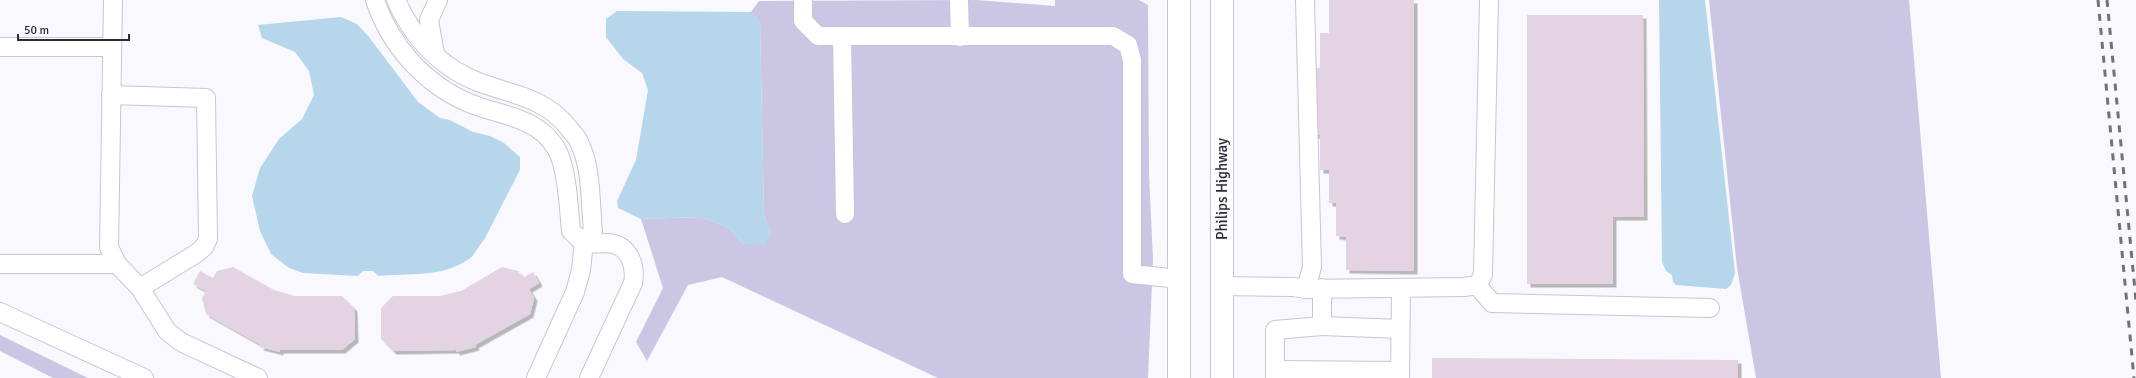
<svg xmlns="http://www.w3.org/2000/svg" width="2136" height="378" viewBox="0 0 2136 378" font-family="Signika,sans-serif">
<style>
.green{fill:#cac6e4}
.water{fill:#b5d6eb}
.building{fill:#e3d3e3;filter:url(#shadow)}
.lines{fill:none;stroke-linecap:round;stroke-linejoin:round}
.minor-casing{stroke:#c7c4d8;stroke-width:20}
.major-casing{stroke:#c7c4d8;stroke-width:24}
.minor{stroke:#fff;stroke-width:18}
.major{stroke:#fff;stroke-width:22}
.rail{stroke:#727178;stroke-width:3;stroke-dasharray:7 7;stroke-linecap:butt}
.labels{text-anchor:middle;stroke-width:3;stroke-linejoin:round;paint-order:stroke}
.street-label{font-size:15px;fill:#2c2b33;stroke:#f9f9fd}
</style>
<defs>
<filter id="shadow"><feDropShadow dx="3.5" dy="3.5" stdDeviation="0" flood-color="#0004"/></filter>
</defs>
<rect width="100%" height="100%" fill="#f9f9fd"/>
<g class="green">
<path d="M976,0L1055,6V0H1139L1148,5L1149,174L1153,259L1148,378H938L722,277L688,285L647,361L636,342L663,288L641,219L701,217L729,228L744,244L771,234L764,215L760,22L751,12L759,1Z"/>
<path d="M1709,0H1909L1941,378H1756L1737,268Z"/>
<path d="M0,335L88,378H53L0,351Z"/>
</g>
<g class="water">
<path d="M1659,0H1705L1735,273L1731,285L1726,289L1676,285L1673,282L1672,275L1666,271L1662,262Z"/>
<path d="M617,11L751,12L760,22L764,215L771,234L764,245L744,244L729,228L701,217L641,219L618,208L617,201L636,160L648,90L642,73L623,59L606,37V19Z"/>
<path d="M341,17L357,24L369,37L418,102L440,118L450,120L473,132L490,136L504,143L520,157V170L484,240C478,246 475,255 469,259C442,278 409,273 378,276L373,271H363L358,276L303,273L289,268L271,254L260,231L252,196L260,168L279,139L302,119L314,95L309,71L295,52L262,38L258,25Z"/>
</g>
<g class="building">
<path d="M1329,0H1414V271L1346,270V237L1336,236V203H1329V170H1320V135H1312V67L1320,68V33H1329Z"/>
<path d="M1527,15H1643L1644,217H1613V284H1527Z"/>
<path d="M233,267L274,290L295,296H342L354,308L355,339L342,350H280V352L260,347L261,345L206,314L202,298L206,291L193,284L200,271L213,278L217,271Z"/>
<path d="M502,267L518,271L523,278L533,272L539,283L529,289L534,298L530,314L475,345L476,347L456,352V350L393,351L381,339V308L393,296H440L461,291Z"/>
<path d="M1432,358L1738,360V378H1432Z"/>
</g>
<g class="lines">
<g class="minor-casing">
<g id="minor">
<path d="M113,0L109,247L117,264L140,288L167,331L181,342L258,378"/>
<path d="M375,0C390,45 424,84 469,103C500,116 536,116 556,148C567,166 569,209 571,231C575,234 579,240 583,242C590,245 601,243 608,243C630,245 636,266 633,283L589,378"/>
<path d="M396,0C409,29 428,54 456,71C494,95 537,89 568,127C571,132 577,136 579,142C592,168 590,202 593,231L584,242L581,270L575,292L536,378"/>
<path d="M803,0V21L818,36H1113L1128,45L1132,60V274L1179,279"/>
<path d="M959,0L960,37"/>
<path d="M842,36L845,214"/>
<path d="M0,47H112"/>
<path d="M435,54L429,20L438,0"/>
<path d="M111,95L206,98L208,239L204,247L197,253L140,288"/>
<path d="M0,264H117"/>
<path d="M1477,285L1492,303L1710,308"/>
<path d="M1222,286L1294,287L1306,289L1312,267L1305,0"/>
<path d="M1306,289L1464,287L1478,285L1483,274L1489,0"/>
<path d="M0,312L144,378"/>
<path d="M1322,326L1400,329"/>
<path d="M1275,370L1400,371"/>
<path d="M1275,378V330L1322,326V288"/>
<path d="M1400,378L1401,288"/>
</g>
</g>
<g class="major-casing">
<g id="major">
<path d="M1179,0V378"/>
<path d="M1222,0V378"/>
</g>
</g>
<use href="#minor" class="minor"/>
<use href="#major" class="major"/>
<g class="rail">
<path d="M2098,0L2134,378"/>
<path d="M2107,0L2136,301"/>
</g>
</g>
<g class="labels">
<g class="street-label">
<text transform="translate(1222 189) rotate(-90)" y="5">Philips Highway</text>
</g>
</g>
<path d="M18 34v6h111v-6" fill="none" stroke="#2c2b33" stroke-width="2"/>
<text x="24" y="34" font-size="12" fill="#2c2b33" stroke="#f9f9fd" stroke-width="3" paint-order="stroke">50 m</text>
</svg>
